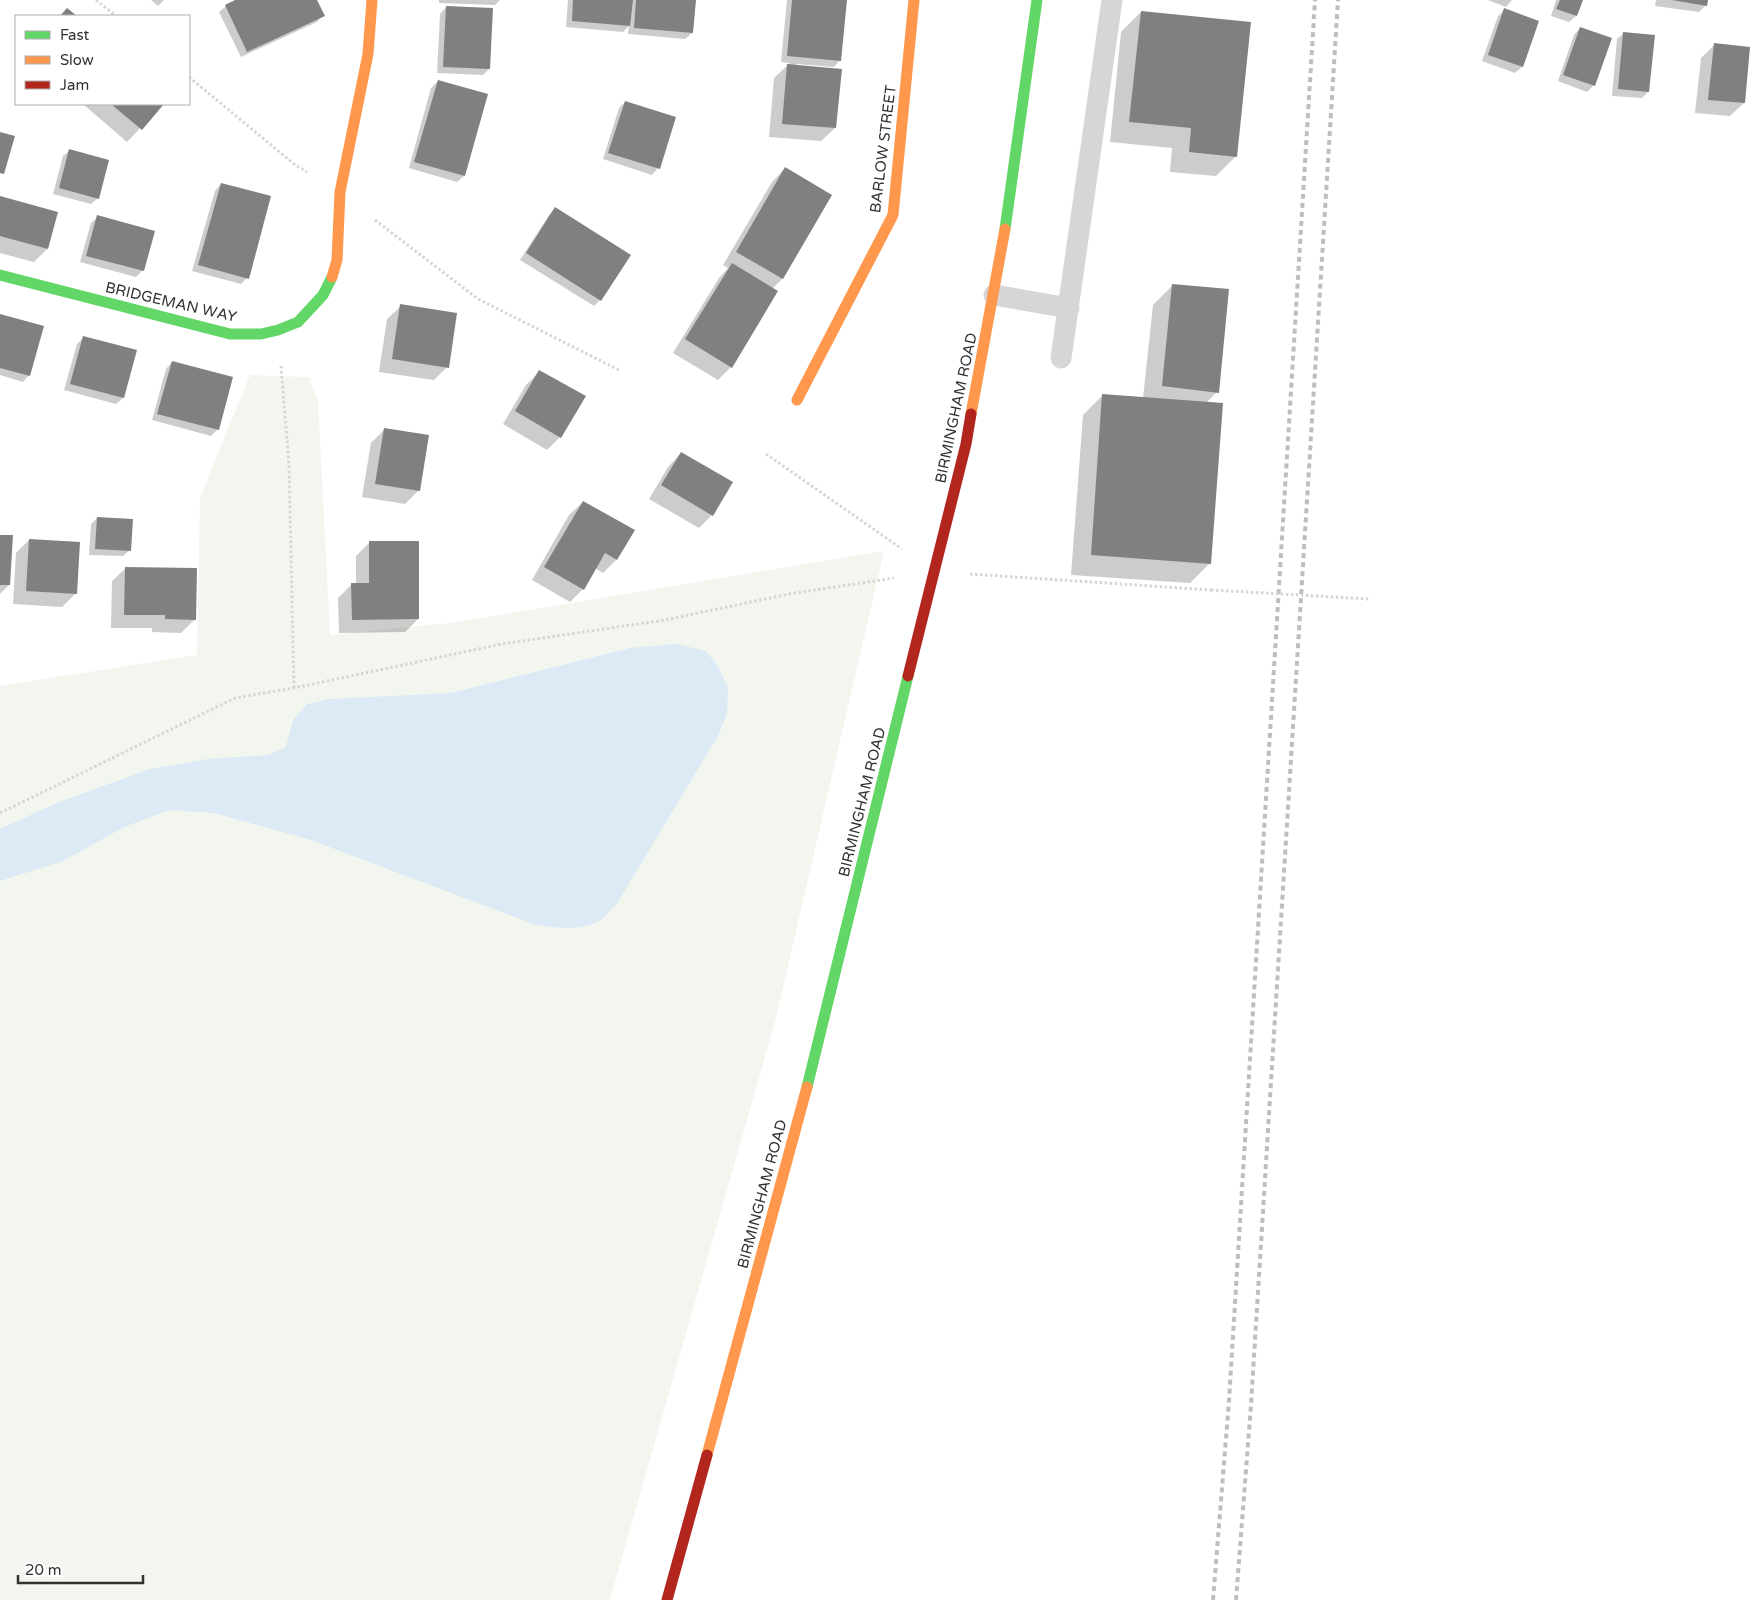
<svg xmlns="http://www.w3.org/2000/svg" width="1755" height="1600" viewBox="0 0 1755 1600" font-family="'Varela Round',sans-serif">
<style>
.green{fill:#f2f6ee}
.water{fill:#dbeaf4}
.shadow{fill:#0003}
.building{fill:#808080}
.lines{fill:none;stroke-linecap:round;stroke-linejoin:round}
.path{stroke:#d6d6d6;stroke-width:3;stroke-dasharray:2.5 2.5;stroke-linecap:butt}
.lane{stroke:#d6d6d6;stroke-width:21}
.fast{stroke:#63d668;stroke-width:11}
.slow{stroke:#ff974d;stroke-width:11}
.jam{stroke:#b3261e;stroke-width:11}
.rail{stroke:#bebebe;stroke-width:4;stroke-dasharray:5 4;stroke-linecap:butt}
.path-bridge{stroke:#d6d6d6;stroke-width:3;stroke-dasharray:2.5 2.5;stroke-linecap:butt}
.labels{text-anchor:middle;stroke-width:5;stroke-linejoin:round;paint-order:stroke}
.street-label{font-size:15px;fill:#323232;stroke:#fff}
</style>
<rect width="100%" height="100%" fill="#fff"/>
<path class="green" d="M250,375L309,377L318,401L330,635L450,623L487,617L884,551L775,1022L610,1600H0V686L197,655L200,498Z"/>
<path class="water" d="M676,644L706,651L718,666L728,688L727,713L719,734L616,905C611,909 607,915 602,919C583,932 557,928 536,925L311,840L214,813L170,810L124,827L63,861L0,881V829L59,802L150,769L208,759L268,755L286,747L293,720L307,704L331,699L451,693L630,648Z"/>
<g class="shadow">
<path d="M151,0H164L158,6Z"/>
<path d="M238,0H316L323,15L317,22L241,57L219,12L226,6Z"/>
<path d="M439,0H500L495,5L439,3Z"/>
<path d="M568,0H695L692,33L685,39L628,34L629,26L623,32L566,27Z"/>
<path d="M787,0H846L840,60L834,67L797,64L796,66L835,128L821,141L769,137L774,78L790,63L781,62Z"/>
<path d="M1488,0H1512L1506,7Z"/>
<path d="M1556,0H1581L1576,16L1569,22L1551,16Z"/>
<path d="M1656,0H1707L1706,5L1699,12L1655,6Z"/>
<path d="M446,7L489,69L483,75L437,73L440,14Z"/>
<path d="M1505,10L1522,67L1515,73L1482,61L1498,16Z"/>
<path d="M1141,12L1236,156L1216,176L1170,172L1172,148L1110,142L1121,32Z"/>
<path d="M1580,28L1594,85L1587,92L1558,81L1574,35Z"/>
<path d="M1624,33L1648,92L1642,98L1612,96L1617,39Z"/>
<path d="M1715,44L1744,103L1730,116L1695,113L1701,58Z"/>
<path d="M438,81L486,95L464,176L457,182L409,168L431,88Z"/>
<path d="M625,102L658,168L652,175L603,159L619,108Z"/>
<path d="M85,104H163L127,142L84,105Z"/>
<path d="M70,150L98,198L91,204L53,194L63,156Z"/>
<path d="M785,168L831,196L782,279L772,289L731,367L718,380L673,353L719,278L728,268L723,265L772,182Z"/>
<path d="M221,184L247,278L241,284L192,271L215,191Z"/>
<path d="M0,197L57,213L47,249L34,262L0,253Z"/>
<path d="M555,209L600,300L594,306L520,260L549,215Z"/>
<path d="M98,217L143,270L136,277L80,262L91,223Z"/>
<path d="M1173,285L1217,392L1206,403L1210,563L1190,583L1071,575L1083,415L1103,395L1143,398L1153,305Z"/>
<path d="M401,306L447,367L434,380L379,372L387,319Z"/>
<path d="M0,316L29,375L23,382L0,375Z"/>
<path d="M84,337L123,398L116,404L64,390L77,344Z"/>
<path d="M172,362L232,378L217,430L211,436L152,420L166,369Z"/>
<path d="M540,371L560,437L547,450L503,424L526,385Z"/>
<path d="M384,430L419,490L405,504L362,497L371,443Z"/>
<path d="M681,453L712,515L699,528L649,499L668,467Z"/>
<path d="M583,502L616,560L603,573L595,568L583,589L570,602L532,580L569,515Z"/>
<path d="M97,518L130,550L123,556L89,555L91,524Z"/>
<path d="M0,536L9,585L0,594Z"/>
<path d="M29,540L76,593L62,607L13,604L16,553Z"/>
<path d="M370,542L418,619L405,632L339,633L338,598L352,584H356V556Z"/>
<path d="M126,568L194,620L181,633L152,632V628H111L112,581Z"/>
</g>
<g class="building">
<path d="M235,0H317L325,16L247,52L225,5Z"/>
<path d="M573,0H633L630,26L572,21Z"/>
<path d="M636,0H696L693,33L634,28Z"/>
<path d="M792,0H847L841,61L787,56Z"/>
<path d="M1560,0H1583L1577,16L1556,9Z"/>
<path d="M1672,0H1708L1707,6Z"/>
<path d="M446,6L493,8L490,69L443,67Z"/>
<path d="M67,8L77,16H60Z"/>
<path d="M1504,8L1539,21L1523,67L1488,55Z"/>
<path d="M1141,11L1251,22L1237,157L1189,152L1191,128L1129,122Z"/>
<path d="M1580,27L1612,38L1595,86L1563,75Z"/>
<path d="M1623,32L1655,35L1649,92L1618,89Z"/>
<path d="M1714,43L1750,47L1745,103L1708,100Z"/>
<path d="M787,64L842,69L836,128L782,124Z"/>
<path d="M438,80L488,94L465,176L414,162Z"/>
<path d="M625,101L676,117L660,169L608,153Z"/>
<path d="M111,104H164L142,130Z"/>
<path d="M0,132L15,136L4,174L0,173Z"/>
<path d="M69,149L109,160L99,199L59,188Z"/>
<path d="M785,167L832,195L783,279L736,252Z"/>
<path d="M221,183L271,196L249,279L198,265Z"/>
<path d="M0,196L58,212L48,249L0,236Z"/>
<path d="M555,207L631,255L601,301L526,253Z"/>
<path d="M97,215L155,231L144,271L86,256Z"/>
<path d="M732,263L778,291L732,368L685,339Z"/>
<path d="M1172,284L1229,289L1219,393L1162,386Z"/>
<path d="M400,304L457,313L449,368L392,359Z"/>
<path d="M0,314L44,326L30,376L0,368Z"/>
<path d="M83,336L137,350L124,398L70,384Z"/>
<path d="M172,361L233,377L219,430L157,414Z"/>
<path d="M539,370L586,396L561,438L515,411Z"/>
<path d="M1102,394L1223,403L1211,564L1091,555Z"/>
<path d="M384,428L429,435L420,491L375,484Z"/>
<path d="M681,452L733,482L713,516L661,485Z"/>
<path d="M583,501L635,530L617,560L605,553L584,590L544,567Z"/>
<path d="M97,517L133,519L131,551L95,549Z"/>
<path d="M0,535H13L10,585H0Z"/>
<path d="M29,539L80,542L77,594L26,591Z"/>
<path d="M369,541H419V619L352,620L351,583H369Z"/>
<path d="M125,567L197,568L196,620L165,619V615H124Z"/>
</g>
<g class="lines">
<g class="path">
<path d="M96,0L116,16"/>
<path d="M189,77L294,164L307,172"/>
<path d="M375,220L478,299L619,370"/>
<path d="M281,366L289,464L294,688"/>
<path d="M766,454L902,549"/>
<path d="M970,574L1211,590"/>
<path d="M0,813L235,698L294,688L502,644L665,620L789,594L894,578"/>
</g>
<g class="lane">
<path d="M994,295L1069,308"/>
<path d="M1061,358L1112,0"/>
</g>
<g class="fast">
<path d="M1005,229L1037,0"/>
<path d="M0,275L230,334H261L278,330L298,322L323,295L332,277"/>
<path d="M807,1087L908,676"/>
</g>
<g class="slow">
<path d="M332,277L337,260L340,192L368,54L372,0"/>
<path d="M797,400L893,215L914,0"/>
<path d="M971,414L1005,229"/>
<path d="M707,1455L807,1087"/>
</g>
<g class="jam">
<path d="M908,676L966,444L971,414"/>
<path d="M667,1600L707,1455"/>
</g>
<g class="rail">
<path d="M1213,1600L1229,1401L1315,0"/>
<path d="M1236,1600L1251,1405L1338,0"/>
</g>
<path class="path-bridge" d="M1211,590L1370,599"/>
</g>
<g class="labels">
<g class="street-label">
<text transform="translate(883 149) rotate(-83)" y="5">BARLOW STREET</text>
<text transform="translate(171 302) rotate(13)" y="5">BRIDGEMAN WAY</text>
<text transform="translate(956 408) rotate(-78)" y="5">BIRMINGHAM ROAD</text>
<text transform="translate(862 802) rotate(-76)" y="5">BIRMINGHAM ROAD</text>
<text transform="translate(762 1194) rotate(-75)" y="5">BIRMINGHAM ROAD</text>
</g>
</g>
<rect x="15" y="15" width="175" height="90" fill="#ffffff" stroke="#adadad"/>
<rect x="25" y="31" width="25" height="8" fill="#63d668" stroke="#adadad"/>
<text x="60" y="40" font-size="15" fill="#323232">Fast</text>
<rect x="25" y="56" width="25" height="8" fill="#ff974d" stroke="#adadad"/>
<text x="60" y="65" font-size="15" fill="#323232">Slow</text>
<rect x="25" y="81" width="25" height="8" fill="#b3261e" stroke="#adadad"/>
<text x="60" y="90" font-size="15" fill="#323232">Jam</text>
<path d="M18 1575v8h125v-8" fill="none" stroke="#323232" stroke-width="2.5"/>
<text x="25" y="1575" font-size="15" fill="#323232" stroke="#ffffff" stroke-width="4" paint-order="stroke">20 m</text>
</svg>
